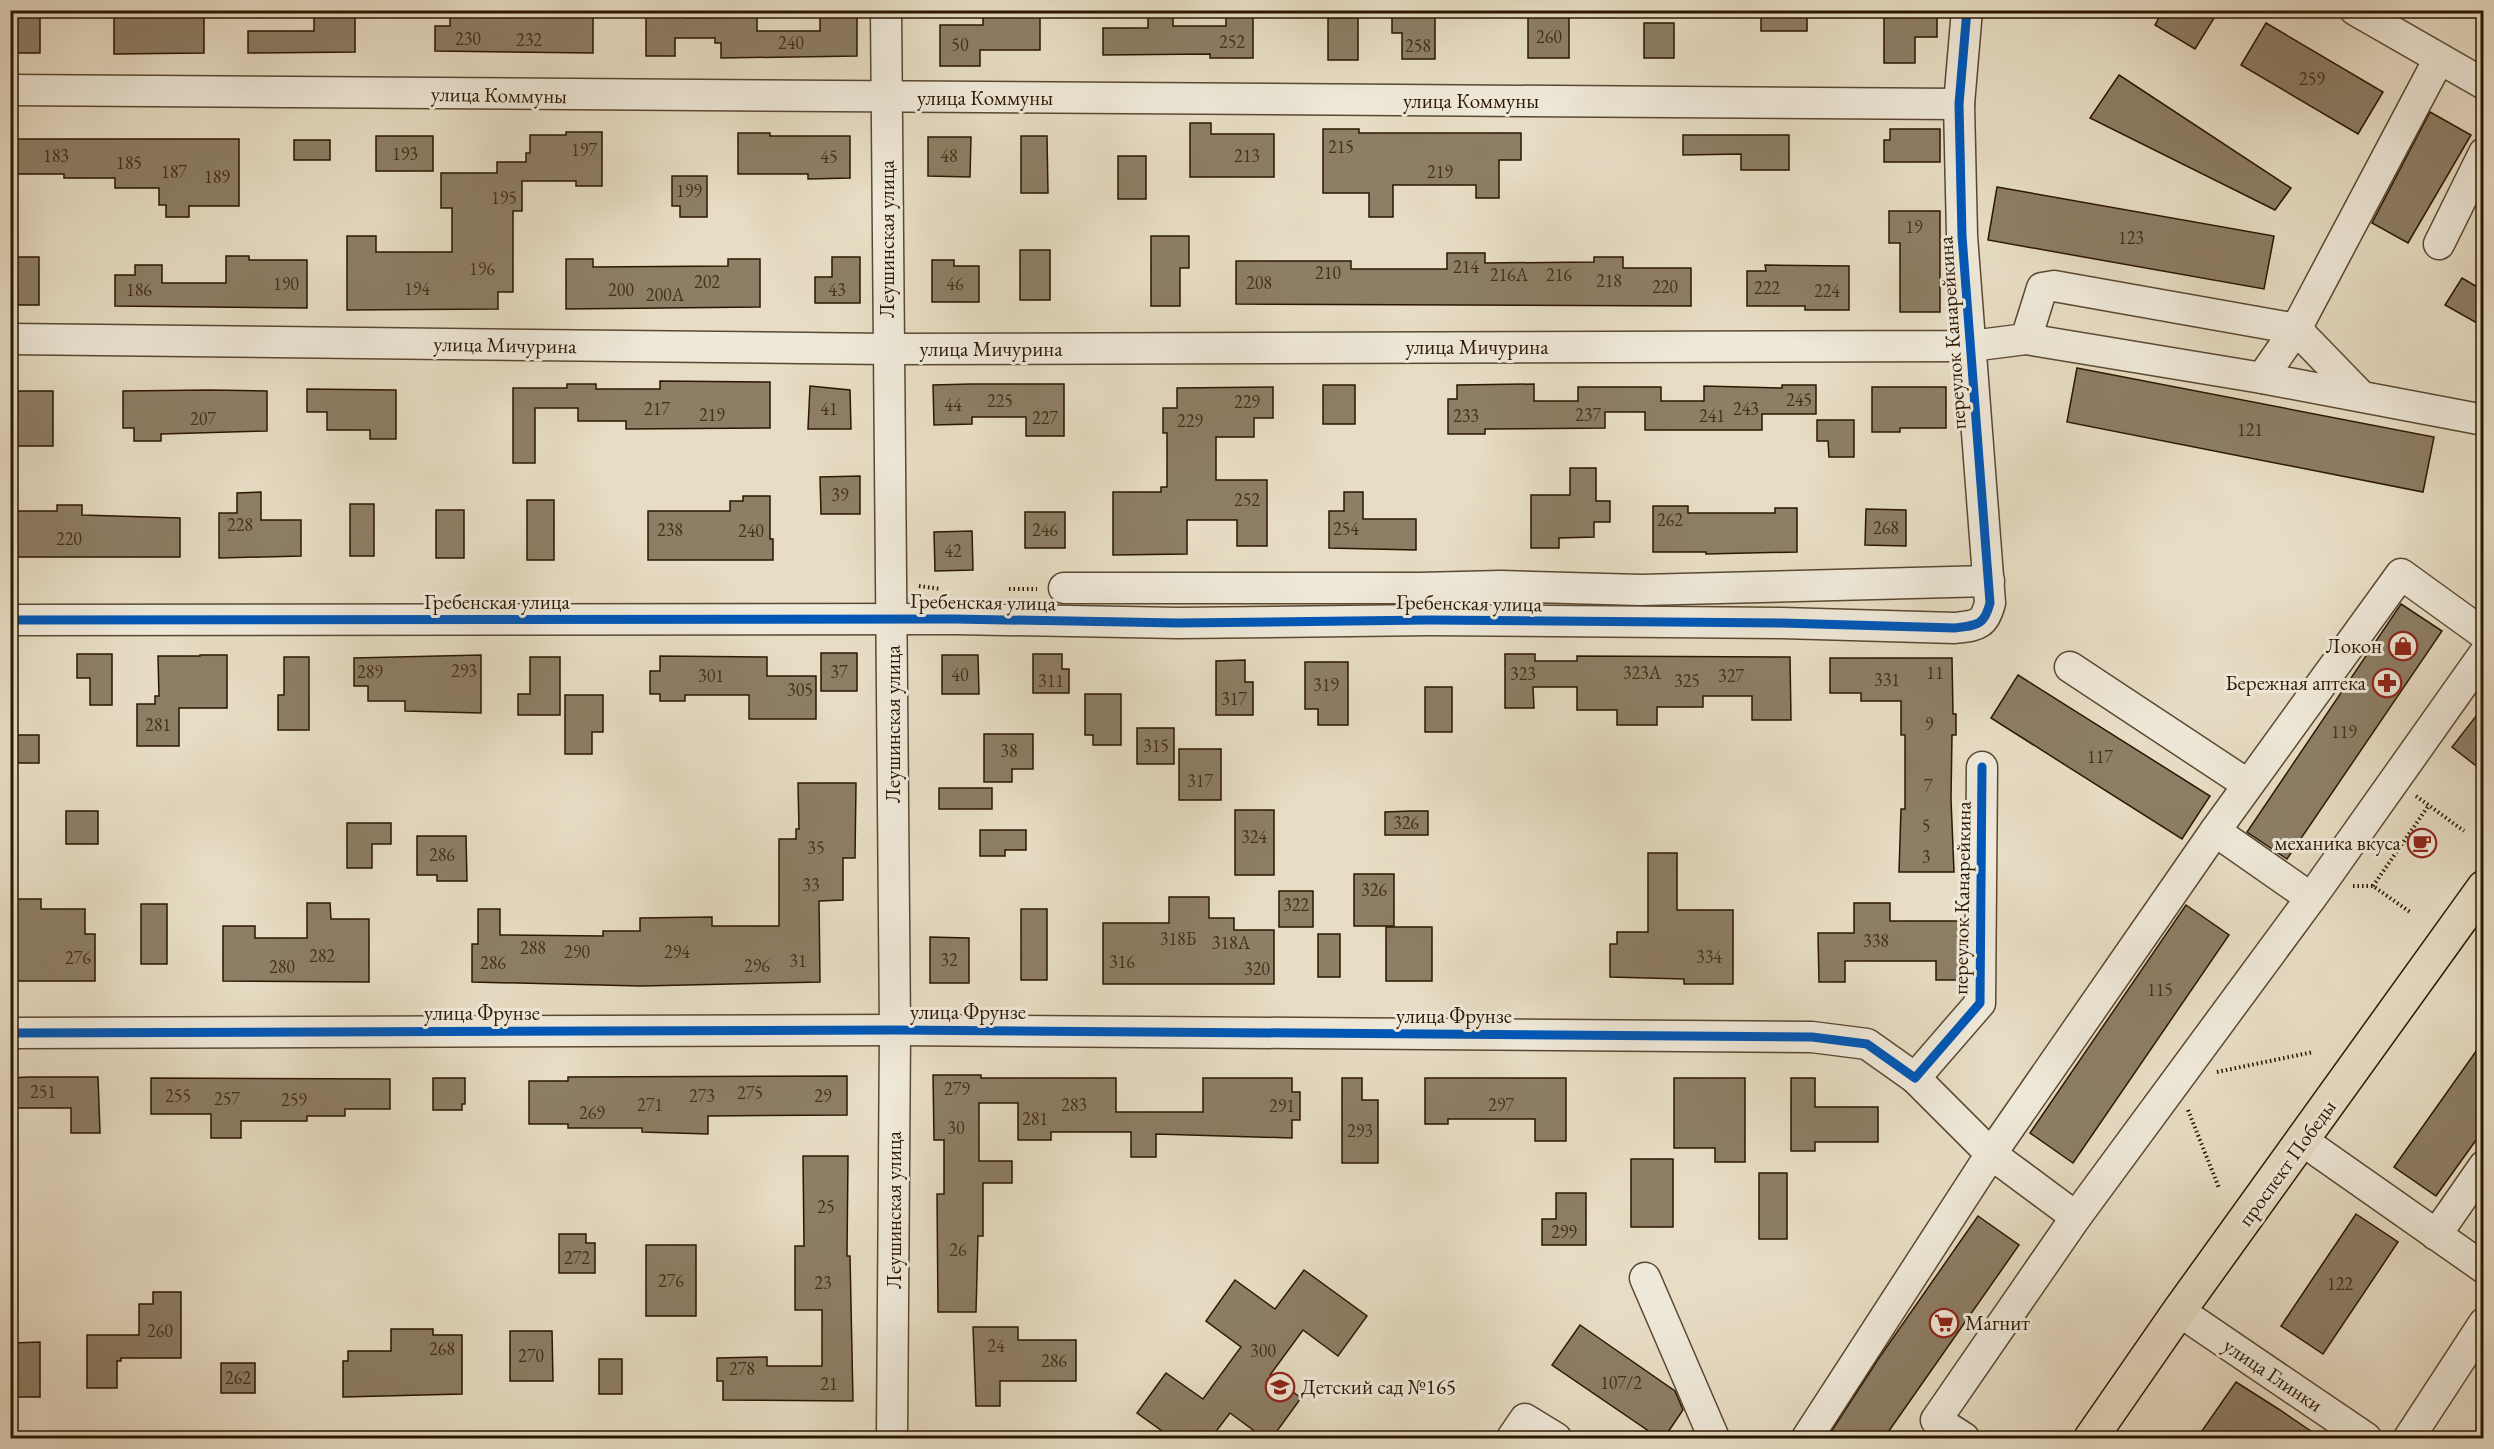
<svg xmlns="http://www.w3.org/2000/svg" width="2494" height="1449" viewBox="0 0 2494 1449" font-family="'EB Garamond',serif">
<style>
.building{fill:#8d7e66;stroke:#2b1700;stroke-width:1.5}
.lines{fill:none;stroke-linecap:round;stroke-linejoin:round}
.minor-casing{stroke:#5a4831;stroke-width:33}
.major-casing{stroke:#2b1700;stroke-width:36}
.path{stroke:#2b1700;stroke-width:4;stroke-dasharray:1.5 3;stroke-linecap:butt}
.minor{stroke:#efe9d9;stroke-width:30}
.major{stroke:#e7ddc4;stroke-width:33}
.cycleway-casing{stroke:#efe9d9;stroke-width:13}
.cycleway{stroke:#0057b8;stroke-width:9}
.labels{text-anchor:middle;stroke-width:6;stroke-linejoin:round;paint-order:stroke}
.number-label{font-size:18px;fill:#44311a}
.street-label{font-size:21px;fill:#2b1700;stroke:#efe9d9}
.poi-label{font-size:21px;fill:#2b1700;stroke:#efe9d9;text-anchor:end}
</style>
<rect width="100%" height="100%" fill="#e7ddc4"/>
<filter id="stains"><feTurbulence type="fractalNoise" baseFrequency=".00333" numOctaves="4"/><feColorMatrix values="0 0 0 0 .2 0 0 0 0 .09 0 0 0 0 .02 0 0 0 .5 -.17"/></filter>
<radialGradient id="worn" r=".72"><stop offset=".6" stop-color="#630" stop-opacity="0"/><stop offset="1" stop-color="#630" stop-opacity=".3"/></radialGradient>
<g class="building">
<rect x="11" y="10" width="29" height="43"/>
<path d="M114,10H204V53L114,54Z"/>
<path d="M314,10H355V52L248,53V31H314Z"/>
<path d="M450,10H593V53L435,51V26H450Z"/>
<path d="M646,10H685V18L757,17V31H820V10H857V56L721,58V43H715V38H675V56H646Z"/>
<path d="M983,10H1040V50H980V66H940V25H983Z"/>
<path d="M1226,10H1253V58H1210V54L1103,55V28H1148V11H1173V26H1226Z"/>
<path d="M1392,10H1435V59H1402V33H1392Z"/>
<rect x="1761" y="10" width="46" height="21"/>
<path d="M1884,10H1937V37H1915V63H1884Z"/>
<path d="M2163,10H2219L2195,49L2155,25Z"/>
<rect x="1528" y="16" width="41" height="42"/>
<rect x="1328" y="18" width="30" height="42"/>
<rect x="1644" y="23" width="30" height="35"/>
<path d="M2266,23L2383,92L2358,134L2241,65Z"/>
<path d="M2119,75L2291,188L2275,210L2090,118Z"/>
<path d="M2430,112L2471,135L2408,243L2372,223Z"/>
<path d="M1190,123H1211V134H1274V177H1190Z"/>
<path d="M1323,129H1359V133H1521V160H1499V198H1476V185H1393V217H1369V193H1323Z"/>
<path d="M1890,129H1940V162H1884V140H1890Z"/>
<path d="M566,132H602V186H576V181H522V211H513V292H498V309L347,310V236H376V252H452V208H441V173H497V162H526V153H530V135H566Z"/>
<path d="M738,133H770V136H850V178L808,179V174H738Z"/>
<path d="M1683,135H1789V170H1741V154L1683,155Z"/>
<rect x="376" y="136" width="57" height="35"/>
<path d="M1021,136H1047L1048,193H1021Z"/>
<path d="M928,137H971L970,177L928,176Z"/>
<path d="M16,139H239V206H189V217H166V205H159V188H115V178H64V174H16Z"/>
<rect x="294" y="140" width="36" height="20"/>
<rect x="1118" y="156" width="28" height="43"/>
<path d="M672,176H707V217H680V206H672Z"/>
<path d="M1997,187L2274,236L2264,289L1988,240Z"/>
<path d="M1889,211H1940V312H1900V243H1889Z"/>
<path d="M1151,236H1189V268H1180V306H1151Z"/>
<rect x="1020" y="250" width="30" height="50"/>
<path d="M1447,253H1485V263L1594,262V257H1623V268H1691V306L1236,304V261H1351V269H1447Z"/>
<path d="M226,256H249V260H307V308L115,306V275H135V265H162V283H226Z"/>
<rect x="14" y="257" width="25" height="48"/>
<path d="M832,257H860V303H815V277H832Z"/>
<path d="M566,259H593V267L728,266V259H760V307L566,309Z"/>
<path d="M932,260H954V266H979V302H932Z"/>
<path d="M1765,265L1849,266V310H1805V306H1747V271H1766Z"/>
<path d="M2462,278L2484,291V327L2445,305Z"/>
<path d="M2077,368L2434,437L2423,492L2067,422Z"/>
<path d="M660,381L770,382V428L626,429V421H578V408H535V463H513V388H567V384H596V389H660Z"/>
<path d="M971,384H1064V436H1026V417H972V424L934,425L933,385Z"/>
<path d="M1534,384V401H1578V387H1661V401H1704V386L1782,388V385H1816V414H1762V430H1645V412H1605V428L1485,429V434H1448V399H1457V385Z"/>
<rect x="1323" y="385" width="32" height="39"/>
<path d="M810,386L850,390L851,429H808Z"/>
<path d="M1273,387V418H1254V437H1216V480H1267V546H1237V520H1187V554L1113,555V492H1161V487H1167V433H1163V408H1177V388Z"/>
<path d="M1872,387H1946V428H1900V432H1872Z"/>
<path d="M307,389L396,390V439H370V430H327V412H307Z"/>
<path d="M209,390L267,391V431L161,434V441H134V428H123V391Z"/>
<rect x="10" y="391" width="43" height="55"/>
<path d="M1817,420H1854V457H1829L1828,441H1817Z"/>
<path d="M1570,468H1596V501H1610V522H1594V537L1559,538V548H1531V495H1570Z"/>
<path d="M860,476V514H821L820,477Z"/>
<path d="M261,492V520H301V556L219,558V513H237V493Z"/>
<path d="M1344,492H1363V519H1416V550L1329,548V511H1344Z"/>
<path d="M743,496H770V539H773V560H648V511H730V501H743Z"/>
<rect x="527" y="500" width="27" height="60"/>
<rect x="350" y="504" width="24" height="52"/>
<path d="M57,505H82V515L180,518V557H14V511H57Z"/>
<path d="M1653,506H1688V513H1775V508H1797V552L1706,554V552H1653Z"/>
<path d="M1866,509L1906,510V546L1865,545Z"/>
<rect x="436" y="510" width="28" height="48"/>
<rect x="1025" y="512" width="40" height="36"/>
<path d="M972,531L973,570L935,571L934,532Z"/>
<path d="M2401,604L2442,631L2287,859L2247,832Z"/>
<rect x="821" y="653" width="36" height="38"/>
<path d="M77,654H112V705H90V678H77Z"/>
<path d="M1033,654H1062V669H1069V693H1033Z"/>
<path d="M1505,654H1535V661H1577V656L1790,657L1791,720H1752V696H1703V707H1657V725H1617V710H1577V687H1533L1534,708H1505Z"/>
<path d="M200,655H227V708H179V746H137V704H155V696H159L158,656H200Z"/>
<path d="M481,655V713L405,711V701H368V686H354V658Z"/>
<path d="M942,655H978L979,694H942Z"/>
<path d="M660,656L767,657V676H816V719H749V695H685V701H660V694H650V671H660Z"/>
<path d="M284,657H309V730H278V695H284Z"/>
<path d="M530,657H560V715H518V694H530Z"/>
<path d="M1830,658H1952L1953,714H1956V735H1952L1951,799L1954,872H1899L1901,809H1905V735H1901V701H1861V693H1830Z"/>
<path d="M1245,660V682H1253V715H1216V661Z"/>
<path d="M1305,662H1348V725H1318V709H1305Z"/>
<path d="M2018,675L2210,796L2182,839L1991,718Z"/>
<rect x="1425" y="687" width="27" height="45"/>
<path d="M1085,694H1121V745H1093V735H1085Z"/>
<path d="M565,695H603V732H592V754H565Z"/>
<path d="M2484,706V772L2452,747Z"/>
<rect x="1137" y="728" width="37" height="36"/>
<path d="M984,734H1033V769H1012V782H984Z"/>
<rect x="10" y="735" width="29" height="28"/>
<rect x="1179" y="749" width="42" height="51"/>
<path d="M798,783H856L855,858H843V900L819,901L820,982L641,986L472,982V944H478V909H500V935L603,936V931H640V918L712,917V926H779V839H796V829H799Z"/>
<rect x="939" y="788" width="53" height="21"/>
<rect x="1235" y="810" width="39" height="65"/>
<rect x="66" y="811" width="32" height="33"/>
<path d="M1411,811H1428V835H1385V812Z"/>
<path d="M347,823H391V844H372V868H347Z"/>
<path d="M980,830H1026V850H1005V856H980Z"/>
<path d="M417,836H466L467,881H437V875H417Z"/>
<path d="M1648,853H1677V910H1733V984H1684V979L1610,977V944H1617V932H1648Z"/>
<rect x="1354" y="874" width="40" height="52"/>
<rect x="1279" y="891" width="34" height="36"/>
<path d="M1169,897H1209V918H1234V930H1274V984H1103V923H1169Z"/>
<path d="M13,899H41V909H85V934H95V981H13Z"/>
<path d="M307,903H330L331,919H369V982L223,981V926H255V938H307Z"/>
<path d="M1854,903H1890V921H1963V980H1936V961H1845V982H1819L1818,933H1854Z"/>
<rect x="141" y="904" width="26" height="60"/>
<path d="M2186,905L2229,935L2073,1163L2030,1133Z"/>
<rect x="1021" y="909" width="26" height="71"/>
<rect x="1386" y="927" width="46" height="54"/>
<rect x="1318" y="934" width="22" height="43"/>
<path d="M930,937L969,938V983H930Z"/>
<path d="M2484,1040V1129L2436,1196L2394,1167Z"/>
<path d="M933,1075H981V1078H1116V1112H1203V1078H1292V1092H1300V1120H1292V1138L1156,1134V1157H1131V1132H1051V1140H1018V1103H979V1161H1012V1183H983V1236H978L976,1312H938L937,1194H944V1140H934Z"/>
<path d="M847,1076V1115L708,1116V1134L642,1132V1128H568V1124H529V1081H568V1077Z"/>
<path d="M29,1077H98L100,1133H71V1108H10V1078Z"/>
<path d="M151,1078L390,1079V1109H345V1116H307V1121H241V1138H211V1114H151Z"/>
<path d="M433,1078H465V1104H462V1110H433Z"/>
<path d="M1342,1078H1362V1100H1378V1163H1342Z"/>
<path d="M1425,1078H1566V1141H1535V1119H1448V1124H1425Z"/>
<path d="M1674,1078H1745V1162H1715V1148H1674Z"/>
<path d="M1791,1078H1815V1107H1878V1142H1815V1151H1791Z"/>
<path d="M803,1156H848L847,1256H850L853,1401L723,1400V1381H717V1358L767,1357V1366H822V1310H795V1246H804Z"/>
<rect x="1631" y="1159" width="42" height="68"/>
<rect x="1759" y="1173" width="28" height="66"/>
<path d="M1556,1193H1586V1245H1542V1219H1556Z"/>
<path d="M2356,1214L2398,1242L2323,1354L2281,1326Z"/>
<path d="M1978,1216L2019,1245L1884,1438H1827L1879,1358Z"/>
<path d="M559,1234H586V1243H595V1273H559Z"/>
<rect x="646" y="1245" width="50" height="71"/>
<path d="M1304,1270L1367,1316L1338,1356L1303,1330L1270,1375L1301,1398L1272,1438H1264L1230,1413L1211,1438H1172L1137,1413L1166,1373L1203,1399L1241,1347L1206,1321L1235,1280L1275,1309Z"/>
<path d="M153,1292H181V1358H121V1361H117V1388H87V1335H139V1304H153Z"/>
<path d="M1580,1325L1675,1391L1683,1410L1664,1438H1659L1552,1365Z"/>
<path d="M973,1327H1018V1340H1076V1381H1000V1406H976Z"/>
<path d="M391,1329H433V1335H462V1394L343,1397V1361H348V1351H391Z"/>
<path d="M510,1331H552L553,1381H510Z"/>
<path d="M40,1342V1397H10L13,1343Z"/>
<rect x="599" y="1359" width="23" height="35"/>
<rect x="221" y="1363" width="34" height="30"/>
<path d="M2236,1382L2280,1410L2321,1438H2197Z"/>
</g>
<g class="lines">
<g class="minor-casing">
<g id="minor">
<path d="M886,10L895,1030L892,1438"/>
<path d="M2355,10L2484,84"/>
<path d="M10,90L1959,104"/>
<path d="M2439,244L2484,153"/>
<path d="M10,339L888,349L1971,346L2026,339L2262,378L2484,420"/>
<path d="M2026,339L2042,288L2054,286L2296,329L2361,396"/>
<path d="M2262,378L2296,329L2439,59"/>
<path d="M1064,588H1419L1501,586L1641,590L1989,581"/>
<path d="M10,620L955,619L1178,623L1429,620L1782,623L1955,628C1977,625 1984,626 1990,603L1962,236L1959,104L1967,10"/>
<path d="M2070,667L2247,784"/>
<path d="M2311,898L2215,831L2401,574L2484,634"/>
<path d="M10,1033L895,1030L1812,1037L1867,1044L1915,1078L1991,1154L2076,1217"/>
<path d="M1915,1078L1980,1003L1982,767"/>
<path d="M2303,1141L2484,1268"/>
<path d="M2436,1235L2484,1166"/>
<path d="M1645,1278L1714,1438"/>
<path d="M2179,1311L2366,1438"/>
<path d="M1512,1438L1525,1419L1556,1438"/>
<path d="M1807,1438L1991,1154L2215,831"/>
<path d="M1964,1438L1936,1420L2076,1217L2319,887L2484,654"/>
<path d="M2409,1438L2484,1323"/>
</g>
</g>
<g class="major-casing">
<path id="major" d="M2091,1438L2179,1311L2484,887"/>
</g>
<g class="path">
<path d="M919,586L941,589"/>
<path d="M1009,589H1037"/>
<path d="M2416,796L2464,831"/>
<path d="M2353,886H2373L2410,912"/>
<path d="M2373,886L2429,805"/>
<path d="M2217,1072L2313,1052"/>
<path d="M2188,1110L2219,1188"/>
</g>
<use href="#minor" class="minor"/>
<use href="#major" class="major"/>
<g class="cycleway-casing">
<g id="cycleway">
<path d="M10,620L955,619L1178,623L1429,620L1782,623L1955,628C1977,625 1984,626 1990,603L1962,236L1959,104L1967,10"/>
<path d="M10,1033L895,1030L1812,1037L1867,1044L1915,1078L1980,1003L1982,767"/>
</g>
</g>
<use href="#cycleway" class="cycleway"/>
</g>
<defs>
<g id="shop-ring" transform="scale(1.5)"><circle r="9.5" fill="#efe9d9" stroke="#8f2418" stroke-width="1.5"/><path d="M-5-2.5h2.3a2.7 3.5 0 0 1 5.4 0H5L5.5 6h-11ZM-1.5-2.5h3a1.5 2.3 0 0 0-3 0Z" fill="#8f2418"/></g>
<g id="pharmacy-ring" transform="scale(1.5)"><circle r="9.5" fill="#efe9d9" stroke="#8f2418" stroke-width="1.5"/><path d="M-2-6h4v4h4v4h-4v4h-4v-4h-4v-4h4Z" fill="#8f2418"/></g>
<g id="cafe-ring" transform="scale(1.5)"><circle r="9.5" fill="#efe9d9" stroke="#8f2418" stroke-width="1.5"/><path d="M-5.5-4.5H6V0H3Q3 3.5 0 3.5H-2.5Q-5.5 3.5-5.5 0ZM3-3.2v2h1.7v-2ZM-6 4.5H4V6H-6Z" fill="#8f2418"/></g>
<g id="supermarket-ring" transform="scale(1.5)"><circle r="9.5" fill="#efe9d9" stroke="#8f2418" stroke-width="1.5"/><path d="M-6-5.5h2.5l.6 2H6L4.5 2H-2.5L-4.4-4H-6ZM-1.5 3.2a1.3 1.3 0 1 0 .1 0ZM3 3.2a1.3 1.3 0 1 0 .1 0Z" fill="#8f2418"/></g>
<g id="school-ring" transform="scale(1.5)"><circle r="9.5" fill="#efe9d9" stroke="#8f2418" stroke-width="1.5"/><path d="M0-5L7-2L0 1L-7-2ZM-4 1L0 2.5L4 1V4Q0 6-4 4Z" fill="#8f2418"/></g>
</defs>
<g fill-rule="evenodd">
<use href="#shop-ring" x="2403" y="646"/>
<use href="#pharmacy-ring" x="2387" y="683"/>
<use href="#cafe-ring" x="2422" y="843"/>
<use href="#supermarket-ring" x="1944" y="1323"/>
<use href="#school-ring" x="1280" y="1387"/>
</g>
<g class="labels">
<g class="number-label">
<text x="1549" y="43">260</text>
<text x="468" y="45">230</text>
<text x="529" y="46">232</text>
<text x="1232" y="48">252</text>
<text x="791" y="49">240</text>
<text x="960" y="51">50</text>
<text x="1418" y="52">258</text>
<text x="2312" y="85">259</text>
<text x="1341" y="153">215</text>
<text x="584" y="156">197</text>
<text x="405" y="160">193</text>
<text x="56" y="162">183</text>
<text x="949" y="162">48</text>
<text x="1247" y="162">213</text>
<text x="829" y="163">45</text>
<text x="129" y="169">185</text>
<text x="174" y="178">187</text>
<text x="1440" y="178">219</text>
<text x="217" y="183">189</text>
<text x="689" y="197">199</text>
<text x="504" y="204">195</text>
<text x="1914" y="233">19</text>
<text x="2131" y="244">123</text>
<text x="1466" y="273">214</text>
<text x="482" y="275">196</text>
<text x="1328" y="279">210</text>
<text x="1509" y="281">216А</text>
<text x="1559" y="281">216</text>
<text x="1609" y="287">218</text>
<text x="707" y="288">202</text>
<text x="1259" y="289">208</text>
<text x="286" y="290">190</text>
<text x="955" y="290">46</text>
<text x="1665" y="293">220</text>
<text x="1767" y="294">222</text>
<text x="417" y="295">194</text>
<text x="139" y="296">186</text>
<text x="621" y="296">200</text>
<text x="837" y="296">43</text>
<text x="1827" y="297">224</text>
<text x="665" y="301">200А</text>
<text x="1799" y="406">245</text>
<text x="1000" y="407">225</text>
<text x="1247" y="408">229</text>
<text x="953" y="411">44</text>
<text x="657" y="415">217</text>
<text x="829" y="415">41</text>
<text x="1746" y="415">243</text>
<text x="712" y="421">219</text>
<text x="1588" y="421">237</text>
<text x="1466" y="422">233</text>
<text x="1712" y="422">241</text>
<text x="1045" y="424">227</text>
<text x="203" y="425">207</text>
<text x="1190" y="427">229</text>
<text x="2250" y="436">121</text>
<text x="840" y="501">39</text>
<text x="1247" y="506">252</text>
<text x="1670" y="526">262</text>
<text x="240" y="531">228</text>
<text x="1886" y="534">268</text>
<text x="1346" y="535">254</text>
<text x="670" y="536">238</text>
<text x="1045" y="536">246</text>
<text x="751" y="537">240</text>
<text x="69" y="545">220</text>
<text x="953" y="557">42</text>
<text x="464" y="677">293</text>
<text x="370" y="678">289</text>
<text x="839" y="678">37</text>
<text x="1642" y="679">323А</text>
<text x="1935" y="679">11</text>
<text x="1523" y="680">323</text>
<text x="960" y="681">40</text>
<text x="711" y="682">301</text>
<text x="1731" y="682">327</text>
<text x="1887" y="686">331</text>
<text x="1051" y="687">311</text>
<text x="1687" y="687">325</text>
<text x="1326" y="691">319</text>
<text x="800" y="696">305</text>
<text x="1234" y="705">317</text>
<text x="1929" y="730">9</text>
<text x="158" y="731">281</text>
<text x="2344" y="738">119</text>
<text x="1156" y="752">315</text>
<text x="1009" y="757">38</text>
<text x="2100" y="763">117</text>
<text x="1200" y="787">317</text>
<text x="1928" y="792">7</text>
<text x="1406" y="829">326</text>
<text x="1926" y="832">5</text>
<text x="1254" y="843">324</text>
<text x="816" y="854">35</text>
<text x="442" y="861">286</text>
<text x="1926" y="863">3</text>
<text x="811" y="891">33</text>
<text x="1374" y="896">326</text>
<text x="1296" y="911">322</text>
<text x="1178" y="945">318Б</text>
<text x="1876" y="947">338</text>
<text x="1231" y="949">318А</text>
<text x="533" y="954">288</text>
<text x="577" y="958">290</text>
<text x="677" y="958">294</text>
<text x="322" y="962">282</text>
<text x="1709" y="963">334</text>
<text x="78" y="964">276</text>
<text x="949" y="966">32</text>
<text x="798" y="967">31</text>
<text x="1122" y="968">316</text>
<text x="493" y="969">286</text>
<text x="757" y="972">296</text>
<text x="282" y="973">280</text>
<text x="1257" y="975">320</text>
<text x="2160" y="996">115</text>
<text x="957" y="1095">279</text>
<text x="43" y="1098">251</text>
<text x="750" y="1099">275</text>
<text x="178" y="1102">255</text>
<text x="702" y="1102">273</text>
<text x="823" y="1102">29</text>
<text x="227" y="1105">257</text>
<text x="294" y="1106">259</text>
<text x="650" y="1111">271</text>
<text x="1074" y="1111">283</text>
<text x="1501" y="1111">297</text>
<text x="1282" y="1112">291</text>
<text x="592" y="1119">269</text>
<text x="1035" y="1125">281</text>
<text x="956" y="1134">30</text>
<text x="1360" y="1137">293</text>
<text x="826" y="1213">25</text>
<text x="1564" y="1238">299</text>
<text x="958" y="1256">26</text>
<text x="577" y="1264">272</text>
<text x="671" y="1287">276</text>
<text x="823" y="1289">23</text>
<text x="2340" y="1290">122</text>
<text x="160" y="1337">260</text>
<text x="996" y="1352">24</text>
<text x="442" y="1355">268</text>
<text x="1263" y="1357">300</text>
<text x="531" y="1362">270</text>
<text x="1054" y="1367">286</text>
<text x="742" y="1375">278</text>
<text x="238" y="1384">262</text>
<text x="1621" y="1389">107/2</text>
<text x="829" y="1390">21</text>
</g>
<g class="street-label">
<text transform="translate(499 95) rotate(1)" y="7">улица Коммуны</text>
<text x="985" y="105">улица Коммуны</text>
<text x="1471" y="108">улица Коммуны</text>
<text transform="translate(887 239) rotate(-90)" y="7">Леушинская улица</text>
<text transform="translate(1952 333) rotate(-94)" y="7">переулок Канарейкина</text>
<text transform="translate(505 345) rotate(1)" y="7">улица Мичурина</text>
<text x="1477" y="354">улица Мичурина</text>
<text x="991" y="356">улица Мичурина</text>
<text x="497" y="609">Гребенская улица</text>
<text transform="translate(983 602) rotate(1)" y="7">Гребенская улица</text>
<text transform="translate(1469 603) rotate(1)" y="7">Гребенская улица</text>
<text transform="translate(893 724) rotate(-90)" y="7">Леушинская улица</text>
<text transform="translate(1962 898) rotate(-89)" y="7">переулок Канарейкина</text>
<text x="968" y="1019">улица Фрунзе</text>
<text x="482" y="1020">улица Фрунзе</text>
<text x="1454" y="1023">улица Фрунзе</text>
<text transform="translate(2287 1163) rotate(-54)" y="7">проспект Победы</text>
<text transform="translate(894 1210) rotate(-90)" y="7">Леушинская улица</text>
<text transform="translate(2273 1375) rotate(34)" y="7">улица Глинки</text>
</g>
<g class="poi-label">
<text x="2382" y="653">Локон</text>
<text x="2366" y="690">Бережная аптека</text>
<text x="2401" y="850">механика вкуса</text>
<text x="1965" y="1330" text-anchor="start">Магнит</text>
<text x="1301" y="1394" text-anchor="start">Детский сад №165</text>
</g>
</g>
<rect width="2494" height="1449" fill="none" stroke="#e7ddc4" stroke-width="36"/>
<rect x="12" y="12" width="2470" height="1425" fill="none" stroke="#2b1700" stroke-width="3"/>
<rect x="18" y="18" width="2458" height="1413" fill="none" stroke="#2b1700" stroke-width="1.5"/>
<rect width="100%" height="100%" filter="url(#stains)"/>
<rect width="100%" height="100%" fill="url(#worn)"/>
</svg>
